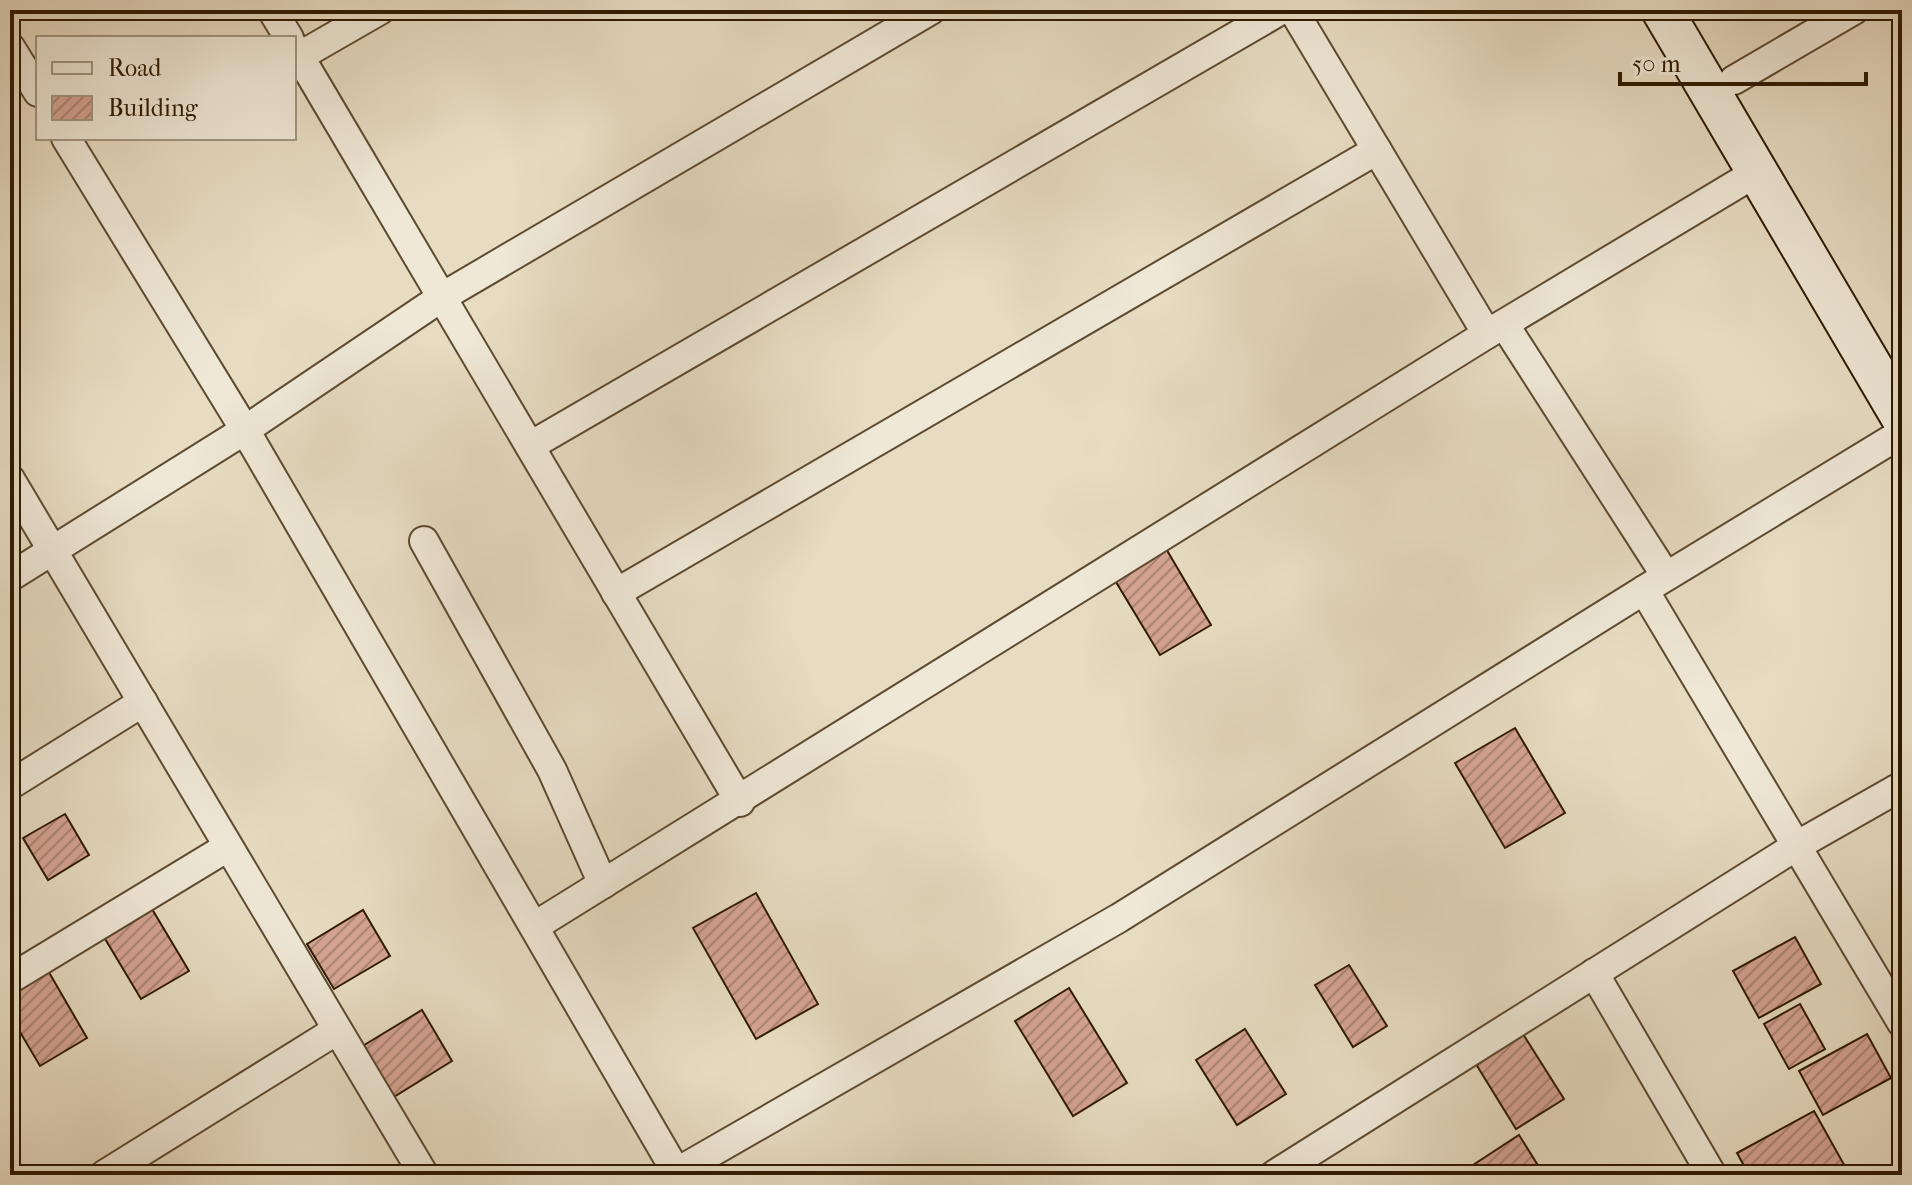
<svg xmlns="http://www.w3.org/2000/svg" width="1912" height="1185" viewBox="0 0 1912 1185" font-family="'IM FELL French Canon',serif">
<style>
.building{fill:url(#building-hatch);stroke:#2f1a00;stroke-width:2}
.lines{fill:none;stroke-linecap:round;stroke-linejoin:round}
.street-casing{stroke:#5d4a30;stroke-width:32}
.secondary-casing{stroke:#2f1a00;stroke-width:44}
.street{stroke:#efe8d7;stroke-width:28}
.secondary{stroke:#efe8d7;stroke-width:40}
</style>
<defs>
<pattern id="building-hatch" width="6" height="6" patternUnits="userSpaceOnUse" patternTransform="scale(2)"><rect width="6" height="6" fill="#d5a493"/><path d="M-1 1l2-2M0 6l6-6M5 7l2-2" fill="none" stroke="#ad8576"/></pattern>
</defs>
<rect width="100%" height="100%" fill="#e7dcc2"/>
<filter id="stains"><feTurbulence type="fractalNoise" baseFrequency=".0025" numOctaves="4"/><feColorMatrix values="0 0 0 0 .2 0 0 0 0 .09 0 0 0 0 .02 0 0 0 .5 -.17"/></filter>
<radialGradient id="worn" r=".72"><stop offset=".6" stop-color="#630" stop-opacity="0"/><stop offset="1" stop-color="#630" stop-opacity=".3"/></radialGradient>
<g class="building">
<path d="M1165,547L1211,625L1160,655L1113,577Z"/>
<path d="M1515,728L1565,813L1505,848L1455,763Z"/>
<path d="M65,814L89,855L48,880L23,838Z"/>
<path d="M756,893L818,1004L756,1039L693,928Z"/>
<path d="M149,904L189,971L141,999L101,932Z"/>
<path d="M363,910L390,956L334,989L307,944Z"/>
<path d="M1795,937L1821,984L1759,1018L1733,971Z"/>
<path d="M43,962L87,1038L40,1066L10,1015V982Z"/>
<path d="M1349,965L1387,1026L1353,1047L1315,985Z"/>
<path d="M1069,988L1127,1083L1073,1116L1015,1021Z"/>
<path d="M1800,1004L1825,1049L1789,1069L1764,1024Z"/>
<path d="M422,1010L452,1061L392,1098L361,1047Z"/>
<path d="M1518,1026L1564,1099L1516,1129L1471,1056Z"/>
<path d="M1245,1029L1286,1094L1237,1125L1196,1060Z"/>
<path d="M1867,1034L1891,1078L1823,1115L1799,1071Z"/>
<path d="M1814,1111L1847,1170L1838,1175H1749L1737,1153Z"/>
<path d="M1519,1135L1544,1175H1476L1470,1167Z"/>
<path d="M10,1149L21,1167L10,1173Z"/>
</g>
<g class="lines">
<g class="street-casing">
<g id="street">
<path d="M272,10L289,38"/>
<path d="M1293,10L1487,334"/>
<path d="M10,47L38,92"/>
<path d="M294,47L740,802"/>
<path d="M300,56L380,10"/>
<path d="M1734,80L1854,10"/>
<path d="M66,138L245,430L678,1175"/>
<path d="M1504,324L1666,576"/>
<path d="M530,446L1281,10"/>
<path d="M10,479L424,1175"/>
<path d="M424,541L552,770L603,884"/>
<path d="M10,577L245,430L442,297L931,10"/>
<path d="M1644,590L1902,1023"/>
<path d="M616,593L1377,150"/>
<path d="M10,785L143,702"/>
<path d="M535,926L1487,334L1757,172"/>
<path d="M1594,973L1712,1175"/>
<path d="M10,979L226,848"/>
<path d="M104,1175L337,1030"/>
<path d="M672,1175L1119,918L1644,590L1902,433"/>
<path d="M1274,1175L1798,845L1902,786"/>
</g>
</g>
<g class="secondary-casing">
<path id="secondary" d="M1662,10L1902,418"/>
</g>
<use href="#street" class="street"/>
<use href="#secondary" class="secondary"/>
</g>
<rect width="1912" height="1185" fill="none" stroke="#e7dcc2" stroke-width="40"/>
<rect x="12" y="12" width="1888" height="1161" fill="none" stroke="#2f1a00" stroke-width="4"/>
<rect x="20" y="20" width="1872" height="1145" fill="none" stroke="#2f1a00" stroke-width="2"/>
<rect x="36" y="36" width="260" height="104" fill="#efe8d7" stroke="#a29681" stroke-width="2"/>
<rect x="52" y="62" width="40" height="12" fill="#efe8d7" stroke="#a29681" stroke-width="2"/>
<text x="108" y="76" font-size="24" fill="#2f1a00">Road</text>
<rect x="52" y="96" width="40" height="24" fill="url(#building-hatch)" stroke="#a29681" stroke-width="2"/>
<text x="108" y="116" font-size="24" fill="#2f1a00">Building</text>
<path d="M1620 72v12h246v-12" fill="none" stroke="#2f1a00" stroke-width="4"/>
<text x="1632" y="72" font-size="24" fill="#2f1a00" stroke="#efe8d7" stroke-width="6" paint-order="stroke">50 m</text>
<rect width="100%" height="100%" filter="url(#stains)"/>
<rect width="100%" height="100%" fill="url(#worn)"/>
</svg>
